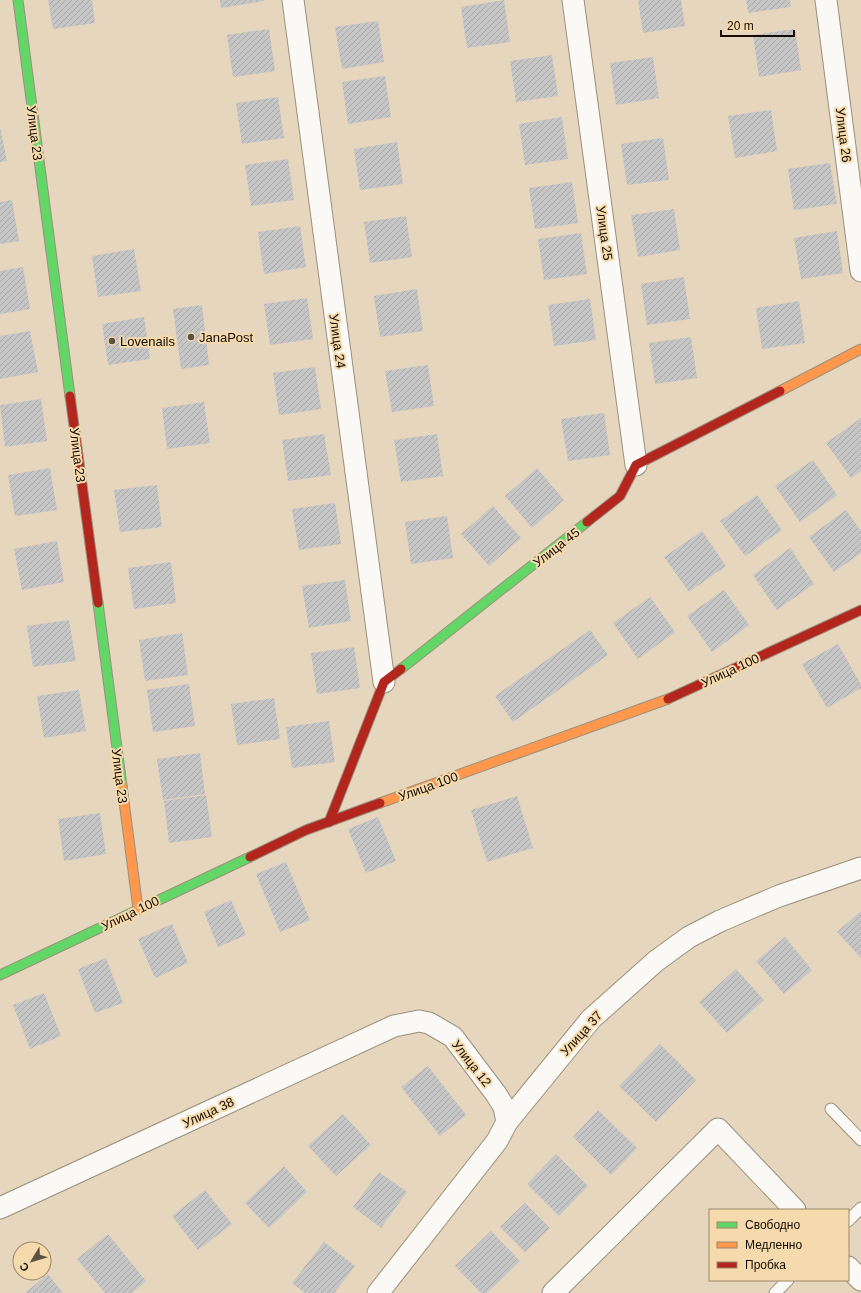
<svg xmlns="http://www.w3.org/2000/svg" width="861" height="1293" viewBox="0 0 861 1293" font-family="Arial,sans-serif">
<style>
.building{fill:url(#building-hatch)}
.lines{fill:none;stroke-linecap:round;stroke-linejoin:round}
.lane-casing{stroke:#9b907d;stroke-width:13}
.street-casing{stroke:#9b907d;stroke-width:23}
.fast-casing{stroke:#9b907d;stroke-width:11}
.slow-casing{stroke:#9b907d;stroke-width:11}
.jam-casing{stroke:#9b907d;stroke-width:11}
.lane{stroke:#fbf9f5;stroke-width:11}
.street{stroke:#fbf9f5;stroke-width:21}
.fast{stroke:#63d668;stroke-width:9}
.slow{stroke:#ff974d;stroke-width:9}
.jam{stroke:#b3261e;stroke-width:9}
.poi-dot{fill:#5d5242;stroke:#f5daad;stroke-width:1.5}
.labels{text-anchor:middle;stroke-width:4;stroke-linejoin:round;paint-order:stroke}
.street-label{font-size:13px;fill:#140b00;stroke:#f5daad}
.poi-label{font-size:13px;fill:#140b00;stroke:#f5daad;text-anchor:start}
</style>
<defs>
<pattern id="building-hatch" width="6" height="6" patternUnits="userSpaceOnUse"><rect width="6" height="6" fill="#c6c6c7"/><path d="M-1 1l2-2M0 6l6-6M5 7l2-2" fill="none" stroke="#a9a9a9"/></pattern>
</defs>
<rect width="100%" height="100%" fill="#e5d6bd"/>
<g class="building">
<path d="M48,0H92L95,23L53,29Z"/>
<path d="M220,0H263L264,1L221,8Z"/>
<path d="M504,0L510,42L467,48L461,7Z"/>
<path d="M638,0H681L685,26L643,33Z"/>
<path d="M746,0H790L791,7L748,13Z"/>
<path d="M378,21L384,62L342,69L335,27Z"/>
<path d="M269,29L275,71L233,77L227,35Z"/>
<path d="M795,29L801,70L759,77L753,35Z"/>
<path d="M552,55L558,96L516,102L510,61Z"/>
<path d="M653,57L659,98L616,105L610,63Z"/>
<path d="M385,76L391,117L348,124L342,82Z"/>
<path d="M278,97L284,138L242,144L236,103Z"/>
<path d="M771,110L777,151L735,158L728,116Z"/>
<path d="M562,117L568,159L525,165L519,124Z"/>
<path d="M0,127L7,161L0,162Z"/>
<path d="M663,138L669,180L627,185L621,144Z"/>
<path d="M397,142L403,184L360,190L354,149Z"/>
<path d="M288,159L294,200L251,206L245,165Z"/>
<path d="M830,163L837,204L794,210L788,169Z"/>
<path d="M572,182L578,223L535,229L529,188Z"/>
<path d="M12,200L19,241L0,244V202Z"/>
<path d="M674,209L680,250L638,257L631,215Z"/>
<path d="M406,216L412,257L370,263L364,222Z"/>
<path d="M300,226L306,267L264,274L258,232Z"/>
<path d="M837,231L843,273L801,279L794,238Z"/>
<path d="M581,233L587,274L544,280L538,239Z"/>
<path d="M134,249L141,291L98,297L92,256Z"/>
<path d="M23,267L30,309L0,314V271Z"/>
<path d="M684,277L690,319L647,325L641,284Z"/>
<path d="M417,289L423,331L380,337L374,296Z"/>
<path d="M307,298L313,339L270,345L264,304Z"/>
<path d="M590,299L596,340L554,346L548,305Z"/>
<path d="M799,301L805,343L762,349L756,308Z"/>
<path d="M202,305L209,365L181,369L173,309Z"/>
<path d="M144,317L150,359L108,365L102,324Z"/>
<path d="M30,331L38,372L0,379V336Z"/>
<path d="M691,337L697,378L655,384L649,343Z"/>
<path d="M428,365L434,406L392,412L385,371Z"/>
<path d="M315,367L321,409L279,415L273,373Z"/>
<path d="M41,399L47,441L5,447L0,405Z"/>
<path d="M204,402L210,443L167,449L162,408Z"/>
<path d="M604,413L610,455L568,461L561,419Z"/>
<path d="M861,418V471L851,478L826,443Z"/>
<path d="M324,434L331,475L288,481L282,440Z"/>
<path d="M437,434L443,476L401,482L394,440Z"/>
<path d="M813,460L837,495L800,522L775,486Z"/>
<path d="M50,468L57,510L15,516L8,475Z"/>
<path d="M537,468L564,500L532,528L505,496Z"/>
<path d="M157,485L162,527L120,532L114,490Z"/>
<path d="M757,495L782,530L745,556L720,521Z"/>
<path d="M335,503L341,544L299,550L292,509Z"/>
<path d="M493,506L521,538L489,566L461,534Z"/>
<path d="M846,510L861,531V553L834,572L809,537Z"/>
<path d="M447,516L453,558L411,564L405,522Z"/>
<path d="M702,531L726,566L689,592L664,557Z"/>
<path d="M57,541L64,582L22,590L14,549Z"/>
<path d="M790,548L814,584L777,610L753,575Z"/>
<path d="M171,562L176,603L134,609L128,568Z"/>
<path d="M345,580L351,621L309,628L302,586Z"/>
<path d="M724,590L749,625L712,652L687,616Z"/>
<path d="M650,597L675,632L638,659L613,623Z"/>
<path d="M69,620L76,661L33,667L27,626Z"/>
<path d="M590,630L608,655L513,722L495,696Z"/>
<path d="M182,633L188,675L145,681L139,640Z"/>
<path d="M838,644L861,685V688L827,708L802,664Z"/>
<path d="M354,647L360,688L317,694L311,653Z"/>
<path d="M189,684L195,726L153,732L147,690Z"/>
<path d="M79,690L86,731L44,738L37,696Z"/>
<path d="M274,698L280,739L237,745L231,704Z"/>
<path d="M329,721L335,762L292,768L286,727Z"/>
<path d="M200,753L205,794L163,800L157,759Z"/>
<path d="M206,795L212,837L169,843L164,801Z"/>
<path d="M517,796L533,848L487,862L471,810Z"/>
<path d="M100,813L106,854L64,861L58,819Z"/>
<path d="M378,817L396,861L366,873L348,829Z"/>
<path d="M286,862L310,920L280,932L256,874Z"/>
<path d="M231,900L246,935L218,947L204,912Z"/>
<path d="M861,911V958L837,932Z"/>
<path d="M172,924L188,963L155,978L138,939Z"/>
<path d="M785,937L812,970L784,994L756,961Z"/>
<path d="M106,958L123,1003L95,1013L78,969Z"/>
<path d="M736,969L764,1000L727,1033L699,1002Z"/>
<path d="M44,993L61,1036L30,1049L13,1005Z"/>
<path d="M660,1044L696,1080L656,1122L619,1086Z"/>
<path d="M428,1066L466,1115L440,1136L401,1087Z"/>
<path d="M598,1110L637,1148L611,1175L573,1137Z"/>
<path d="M343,1114L371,1145L336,1176L308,1146Z"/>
<path d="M556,1154L588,1186L559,1216L527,1184Z"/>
<path d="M284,1166L307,1192L269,1228L245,1203Z"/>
<path d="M379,1172L407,1192L381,1228L353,1207Z"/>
<path d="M205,1190L232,1224L198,1250L172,1216Z"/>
<path d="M525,1203L550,1228L525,1252L500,1227Z"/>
<path d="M491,1231L520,1261L487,1293H481L455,1266Z"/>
<path d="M108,1234L146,1281L132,1293H105L77,1259Z"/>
<path d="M324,1242L355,1266L334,1293H305L292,1283Z"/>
<path d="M48,1274L63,1293H25Z"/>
</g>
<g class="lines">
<g class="lane-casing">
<g id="lane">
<path d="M831,1109L861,1140"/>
<path d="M848,1221L861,1208"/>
<path d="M775,1293L788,1280"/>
</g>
</g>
<g class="street-casing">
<g id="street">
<path d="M293,0L384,682"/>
<path d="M573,0L636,465"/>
<path d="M826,0L861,271"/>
<path d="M0,1208L394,1026L419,1021L429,1023L453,1037L496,1094L504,1107L507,1122"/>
<path d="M848,1267L861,1280"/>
<path d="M378,1293L497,1141L507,1122L591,1019L656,961L689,937L720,921L779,896L861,868"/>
<path d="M553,1293L718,1129L795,1210"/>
</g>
</g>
<g class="fast-casing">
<g id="fast">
<path d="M18,0L70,396"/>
<path d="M98,603L122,786"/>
<path d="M401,669L587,522"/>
<path d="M0,975L250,857"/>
</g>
</g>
<g class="slow-casing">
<g id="slow">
<path d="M780,391L861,349"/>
<path d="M122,786L138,909"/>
<path d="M380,803L668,699"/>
</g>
</g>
<g class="jam-casing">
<g id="jam">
<path d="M70,396L98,603"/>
<path d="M587,522L620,496L636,465L780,391"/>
<path d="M668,699L861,610"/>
<path d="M329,822L384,682L401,669"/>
<path d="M250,857L306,830L380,803"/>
</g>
</g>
<use href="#lane" class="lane"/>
<use href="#street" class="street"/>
<use href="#fast" class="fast"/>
<use href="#slow" class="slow"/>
<use href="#jam" class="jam"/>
</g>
<g class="poi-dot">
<circle cx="191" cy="337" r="4"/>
<circle cx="112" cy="341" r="4"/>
</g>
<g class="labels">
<g class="street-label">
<text transform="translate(35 133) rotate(83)" y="5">Улица 23</text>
<text transform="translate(844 135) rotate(83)" y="5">Улица 26</text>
<text transform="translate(605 233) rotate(82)" y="5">Улица 25</text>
<text transform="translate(338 341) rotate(82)" y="5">Улица 24</text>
<text transform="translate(78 455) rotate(83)" y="5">Улица 23</text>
<text transform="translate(556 547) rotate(-38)" y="5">Улица 45</text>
<text transform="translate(730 670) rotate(-25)" y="5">Улица 100</text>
<text transform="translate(120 776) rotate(83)" y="5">Улица 23</text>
<text transform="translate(428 786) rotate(-20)" y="5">Улица 100</text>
<text transform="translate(130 913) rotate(-26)" y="5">Улица 100</text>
<text transform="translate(581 1033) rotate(-48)" y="5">Улица 37</text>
<text transform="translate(472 1063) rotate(52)" y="5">Улица 12</text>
<text transform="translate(208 1112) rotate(-25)" y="5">Улица 38</text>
</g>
<g class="poi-label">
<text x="199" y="342">JanaPost</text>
<text x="120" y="346">Lovenails</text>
</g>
</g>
<rect x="709" y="1209" width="140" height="72" fill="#f5daad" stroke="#9b8768"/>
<rect x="717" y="1222" width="20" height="6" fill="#63d668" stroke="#9b8768"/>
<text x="745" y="1229" font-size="12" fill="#140b00">Свободно</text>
<rect x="717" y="1242" width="20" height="6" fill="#ff974d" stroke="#9b8768"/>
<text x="745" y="1249" font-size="12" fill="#140b00">Медленно</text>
<rect x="717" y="1262" width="20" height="6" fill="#b3261e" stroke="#9b8768"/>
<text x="745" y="1269" font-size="12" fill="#140b00">Пробка</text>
<g transform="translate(32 1261) rotate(232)"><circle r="19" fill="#f5daad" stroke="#9b8768"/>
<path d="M0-3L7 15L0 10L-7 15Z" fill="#5d5242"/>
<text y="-6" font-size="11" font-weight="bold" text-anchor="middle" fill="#140b00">С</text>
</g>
<path d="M721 30v6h73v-6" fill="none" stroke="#140b00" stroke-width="2"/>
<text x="727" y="30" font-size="12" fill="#140b00" stroke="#f5daad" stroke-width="3" paint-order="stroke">20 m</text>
</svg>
